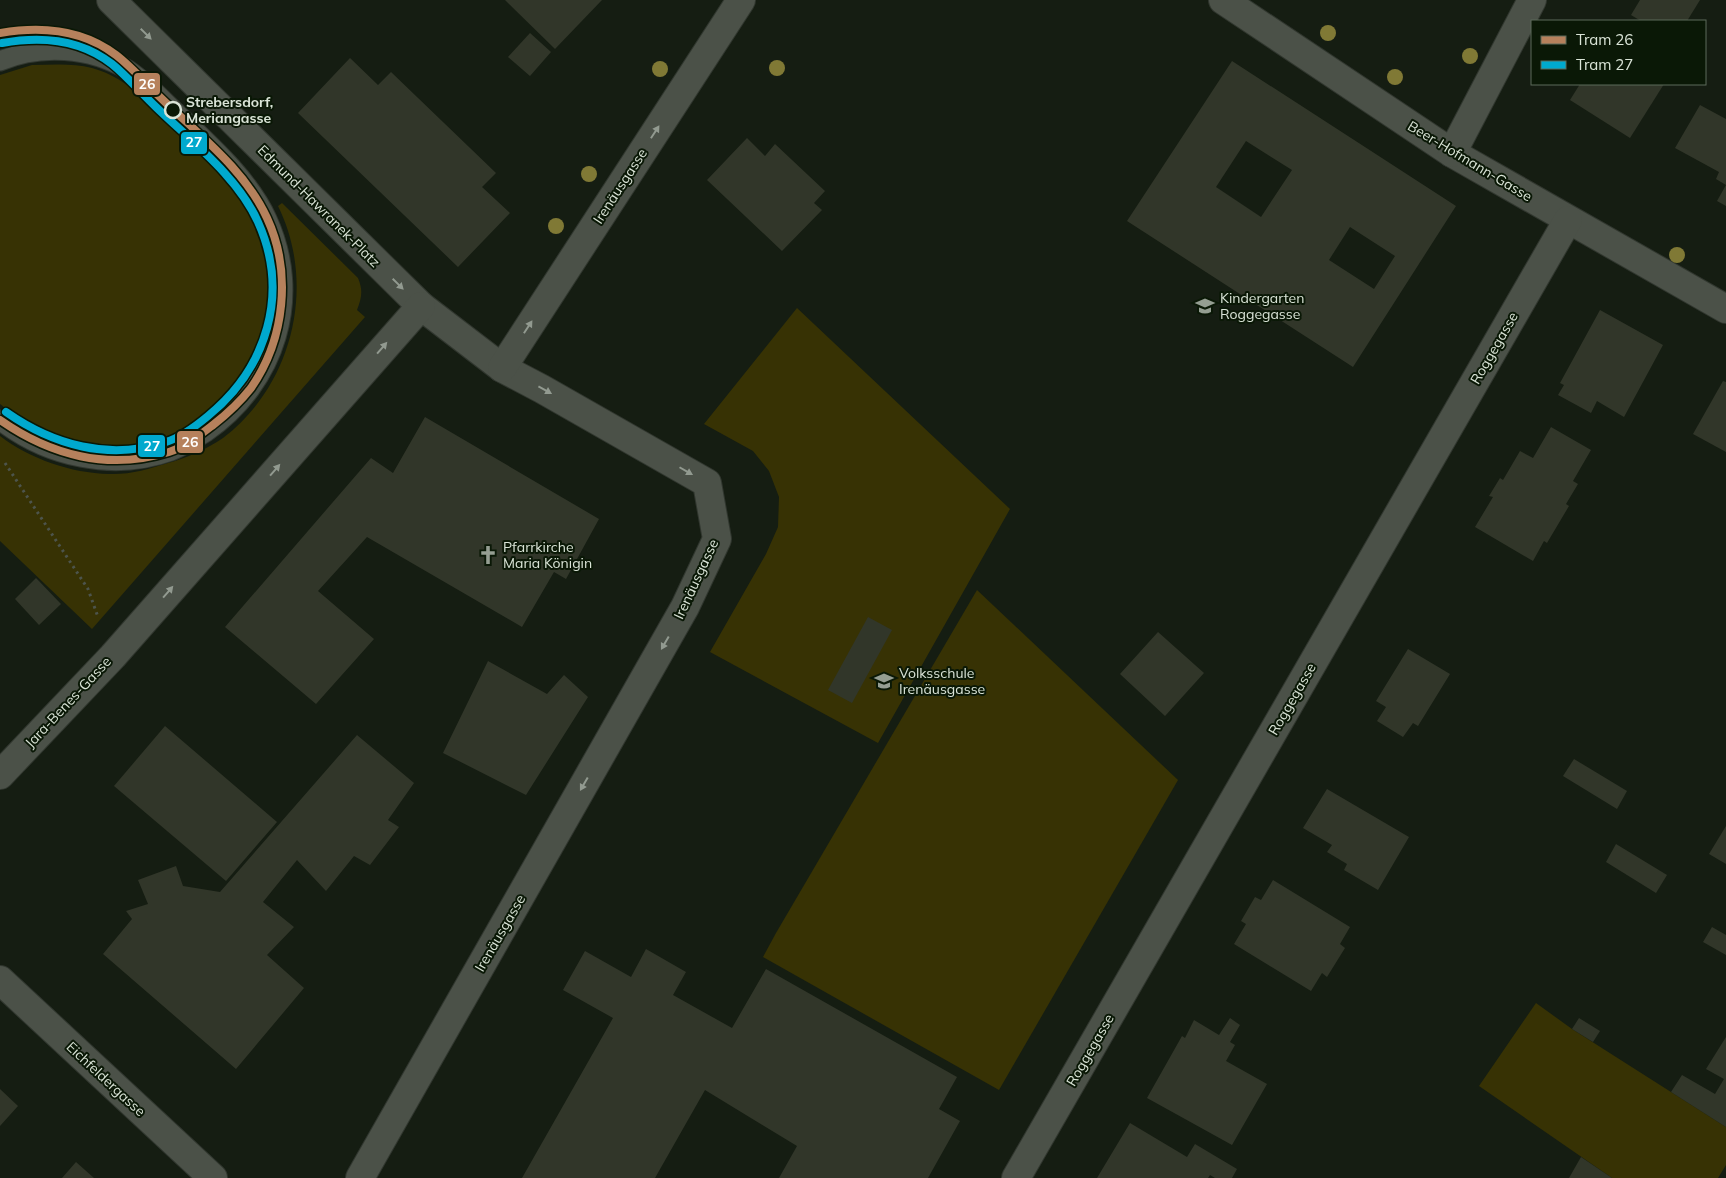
<svg xmlns="http://www.w3.org/2000/svg" width="1726" height="1178" viewBox="0 0 1726 1178" font-family="Mulish,sans-serif">
<style>
.green{fill:#373204}
.building{fill:#313629;fill-rule:evenodd}
.lines{fill:none;stroke-linecap:round;stroke-linejoin:round}
.lane-casing{stroke:#31372f;stroke-width:21}
.street-casing{stroke:#31372f;stroke-width:30}
.path{stroke:#4d544c;stroke-width:3;stroke-dasharray:2.5 4;stroke-linecap:butt}
.lane{stroke:#4b5148;stroke-width:19}
.street{stroke:#4b5148;stroke-width:28}
.tram-1-casing{stroke:#0a1806;stroke-width:11}
.tram-2-casing{stroke:#0a1806;stroke-width:11}
.tram-1{stroke:#b6815c;stroke-width:8}
.tram-2{stroke:#00a9ce;stroke-width:8}
.tree{fill:#807935}
.oneway{fill:#929a90}
.stop-dot{fill:#0a1806;stroke:#dae4d7;stroke-width:2.5}
.labels{text-anchor:middle;stroke-width:4;stroke-linejoin:round;paint-order:stroke}
.stop-label{font-size:14px;font-weight:bold;fill:#dae4d7;stroke:#0a1806;text-anchor:start}
.street-label{font-size:14px;fill:#dae4d7;stroke:#0a1806}
.poi-label{font-size:14px;fill:#dae4d7;stroke:#0a1806;text-anchor:start}
.line-badge{stroke:#0a1806;stroke-width:2}
.badge-label{font-size:14px;text-anchor:middle;font-weight:bold;fill:#fff}
</style>
<rect width="100%" height="100%" fill="#151d12"/>
<g class="green">
<path d="M32,65C52,65 73,63 92,68C130,78 158,112 184,139C210,165 242,190 257,225C261,235 263,247 265,258C269,274 271,290 270,306C265,374 205,434 140,447C89,457 39,435 0,404V75Z"/>
<path d="M282,203L358,278C363,290 362,297 357,310L365,317L92,629L0,541V436C30,459 71,473 109,474C129,475 149,469 168,463C187,458 207,449 223,438C293,385 317,285 278,206Z"/>
<path d="M797,308L1010,509L878,743L710,652L766,554L778,527L779,497L769,471L753,451L704,424Z"/>
<path d="M977,590L1178,780L999,1090L763,957L776,933Z"/>
<path d="M1536,1003L1572,1029L1726,1127V1165L1718,1178H1612L1479,1086Z"/>
</g>
<g class="building">
<path d="M505,0H602L555,49Z"/>
<path d="M1640,0H1700L1687,21H1641L1631,15Z"/>
<path d="M530,33L551,52L530,76L508,57Z"/>
<path d="M350,58L378,85L391,72L496,173L482,187L510,213L458,267L298,113Z"/>
<path d="M1232,61L1456,206L1353,367L1127,221ZM1246,141L1292,170L1261,217L1216,187ZM1350,227L1395,256L1374,289L1329,260Z"/>
<path d="M1580,84H1664L1630,138L1570,100Z"/>
<path d="M1700,105L1726,119V206L1717,201L1726,185L1716,179L1719,172L1675,148Z"/>
<path d="M747,138L765,156L775,144L825,191L814,203L822,210L782,251L707,180Z"/>
<path d="M1600,310L1663,345L1624,417L1597,401L1591,413L1558,395L1564,385L1560,383Z"/>
<path d="M1723,381L1726,382V452L1693,434Z"/>
<path d="M425,417L599,519L566,579L554,572L522,627L367,537L318,591L374,639L316,704L225,627L371,458L393,473Z"/>
<path d="M1551,427L1591,450L1573,481L1578,484L1566,504L1569,506L1547,543L1544,541L1533,561L1475,527L1493,497L1489,496L1500,478L1503,480L1520,451L1533,458Z"/>
<path d="M36,578L61,604L39,625L15,599Z"/>
<path d="M868,617L892,630L852,703L828,690Z"/>
<path d="M1158,632L1204,673L1165,716L1120,674Z"/>
<path d="M1408,649L1450,674L1418,726L1413,723L1403,737L1377,721L1386,707L1376,701Z"/>
<path d="M488,661L547,694L564,675L588,697L526,795L443,753Z"/>
<path d="M165,726L277,822L226,881L114,786Z"/>
<path d="M357,735L414,783L388,820L399,827L370,865L354,856L326,891L297,860L263,902L294,927L267,955L304,988L236,1069L103,954L132,919L126,911L148,904L138,880L176,866L183,886L220,892Z"/>
<path d="M1574,759L1627,791L1617,809L1563,776Z"/>
<path d="M1327,789L1409,837L1378,890L1344,870L1347,864L1327,852L1332,845L1303,828Z"/>
<path d="M1726,826V864L1709,854Z"/>
<path d="M1616,844L1667,875L1656,893L1606,862Z"/>
<path d="M1273,880L1350,927L1340,944L1345,948L1327,977L1322,973L1311,991L1234,944L1246,924L1241,921L1255,897L1261,900Z"/>
<path d="M1712,927L1726,935V955L1703,942Z"/>
<path d="M646,949L686,972L673,995L732,1028L766,969L957,1077L939,1109L960,1121L928,1178H779L797,1146L705,1090L655,1178H522L613,1018L563,990L585,951L631,977Z"/>
<path d="M1230,1018L1240,1025L1230,1042L1235,1045L1226,1061L1267,1084L1232,1145L1147,1098L1182,1036L1185,1038L1194,1020L1219,1035Z"/>
<path d="M1579,1018L1600,1031L1593,1042L1572,1029Z"/>
<path d="M1726,1037V1127L1671,1092L1682,1075L1715,1094L1724,1079L1706,1069Z"/>
<path d="M0,1089L18,1106L0,1126Z"/>
<path d="M1130,1123L1187,1157L1195,1144L1237,1169L1232,1178H1215L1210,1175L1208,1178H1097Z"/>
<path d="M1581,1157L1612,1178H1569Z"/>
<path d="M76,1162L94,1178H62Z"/>
</g>
<g class="lines">
<g class="lane-casing">
<path id="lane" d="M0,61C40,44 90,47 128,70C143,80 155,92 167,104C201,137 247,175 267,219C303,297 276,383 206,432C195,439 183,446 171,451C113,472 47,457 0,420"/>
</g>
<g class="street-casing">
<g id="street">
<path d="M111,0L421,306L502,368L542,389L707,483L717,539L685,607L360,1178"/>
<path d="M1223,0L1452,153L1726,309"/>
<path d="M1452,153L1532,0"/>
<path d="M502,368L741,0"/>
<path d="M0,775L113,656L421,306"/>
<path d="M0,980L213,1178"/>
<path d="M1016,1178L1568,220"/>
</g>
</g>
<path class="path" d="M5,463L88,589L98,617"/>
<use href="#lane" class="lane"/>
<use href="#street" class="street"/>
<g class="tram-1-casing">
<path id="tram-1" d="M0,33C40,26 82,29 116,55C133,68 147,85 163,100C199,135 245,170 267,218C292,272 285,339 251,388C240,402 227,414 213,425C200,435 185,447 169,452C108,471 50,455 0,420"/>
</g>
<g class="tram-2-casing">
<path id="tram-2" d="M2,43C40,36 80,39 112,64C128,77 141,93 156,107C191,141 238,177 258,222C290,293 267,368 208,416C196,426 182,437 166,442C109,461 53,445 6,412"/>
</g>
<use href="#tram-1" class="tram-1"/>
<use href="#tram-2" class="tram-2"/>
</g>
<g class="tree">
<circle cx="1328" cy="33" r="8"/>
<circle cx="1470" cy="56" r="8"/>
<circle cx="777" cy="68" r="8"/>
<circle cx="660" cy="69" r="8"/>
<circle cx="1395" cy="77" r="8"/>
<circle cx="589" cy="174" r="8"/>
<circle cx="556" cy="226" r="8"/>
<circle cx="1677" cy="255" r="8"/>
</g>
<defs><path id="oneway-solid" d="M-6-.8H1V-3.2L6.5 0L1 3.2V.8H-6Z" transform="scale(1.25)"/></defs>
<g class="oneway">
<use href="#oneway-solid" transform="translate(146 34) rotate(45)"/>
<use href="#oneway-solid" transform="translate(655 132) rotate(-57)"/>
<use href="#oneway-solid" transform="translate(398 284) rotate(45)"/>
<use href="#oneway-solid" transform="translate(528 327) rotate(-57)"/>
<use href="#oneway-solid" transform="translate(382 348) rotate(-49)"/>
<use href="#oneway-solid" transform="translate(545 390) rotate(29)"/>
<use href="#oneway-solid" transform="translate(275 470) rotate(-49)"/>
<use href="#oneway-solid" transform="translate(686 471) rotate(30)"/>
<use href="#oneway-solid" transform="translate(168 592) rotate(-49)"/>
<use href="#oneway-solid" transform="translate(665 643) rotate(120)"/>
<use href="#oneway-solid" transform="translate(584 784) rotate(120)"/>
</g>
<defs>
<g id="school-bare" transform="scale(1.5)"><path d="M0-5L7-2L0 1L-7-2ZM-4 1L0 2.5L4 1V4Q0 6-4 4Z" fill="#959e92" stroke="#0a1806" stroke-width="2.5" paint-order="stroke"/></g>
<g id="church-bare" transform="scale(1.5)"><path d="M-1.2-6h2.4v3.5h3.3v2.4h-3.3V6h-2.4V-.1h-3.3v-2.4h3.3Z" fill="#959e92" stroke="#0a1806" stroke-width="2.5" paint-order="stroke"/></g>
</defs>
<g fill-rule="evenodd">
<use href="#school-bare" x="1205" y="306"/>
<use href="#church-bare" x="488" y="555"/>
<use href="#school-bare" x="884" y="681"/>
</g>
<circle class="stop-dot" cx="173" cy="110" r="8"/>
<g class="labels">
<g class="stop-label">
<text x="186" y="107">Strebersdorf,<tspan x="186" dy="16">Meriangasse</tspan></text>
</g>
<g class="street-label">
<text transform="translate(1470 161) rotate(31)" y="5">Beer-Hofmann-Gasse</text>
<text transform="translate(620 186) rotate(-57)" y="5">Irenäusgasse</text>
<text transform="translate(319 206) rotate(45)" y="5">Edmund-Hawranek-Platz</text>
<text transform="translate(1494 348) rotate(-60)" y="5">Roggegasse</text>
<text transform="translate(696 579) rotate(-65)" y="5">Irenäusgasse</text>
<text transform="translate(1292 699) rotate(-60)" y="5">Roggegasse</text>
<text transform="translate(68 702) rotate(-47)" y="5">Jara-Benes-Gasse</text>
<text transform="translate(500 933) rotate(-60)" y="5">Irenäusgasse</text>
<text transform="translate(1090 1050) rotate(-60)" y="5">Roggegasse</text>
<text transform="translate(106 1079) rotate(43)" y="5">Eichfeldergasse</text>
</g>
<g class="poi-label">
<text x="1220" y="303">Kindergarten<tspan x="1220" dy="16">Roggegasse</tspan></text>
<text x="503" y="552">Pfarrkirche<tspan x="503" dy="16">Maria Königin</tspan></text>
<text x="899" y="678">Volksschule<tspan x="899" dy="16">Irenäusgasse</tspan></text>
</g>
</g>
<g class="line-badge">
<rect x="133" y="72" width="28" height="24" rx="5" fill="#b6815c"/>
<rect x="180" y="131" width="28" height="24" rx="5" fill="#00a9ce"/>
<rect x="176" y="430" width="28" height="24" rx="5" fill="#b6815c"/>
<rect x="137" y="434" width="29" height="24" rx="5" fill="#00a9ce"/>
</g>
<g class="badge-label">
<text x="147" y="89">26</text>
<text x="194" y="147">27</text>
<text x="190" y="447">26</text>
<text x="152" y="451">27</text>
</g>
<rect x="1531" y="20" width="175" height="65" fill="#0a1806" stroke="#5d6a5a"/>
<rect x="1541" y="36" width="25" height="8" fill="#b6815c" stroke="#5d6a5a"/>
<text x="1576" y="45" font-size="15" fill="#dae4d7">Tram 26</text>
<rect x="1541" y="61" width="25" height="8" fill="#00a9ce" stroke="#5d6a5a"/>
<text x="1576" y="70" font-size="15" fill="#dae4d7">Tram 27</text>
</svg>
